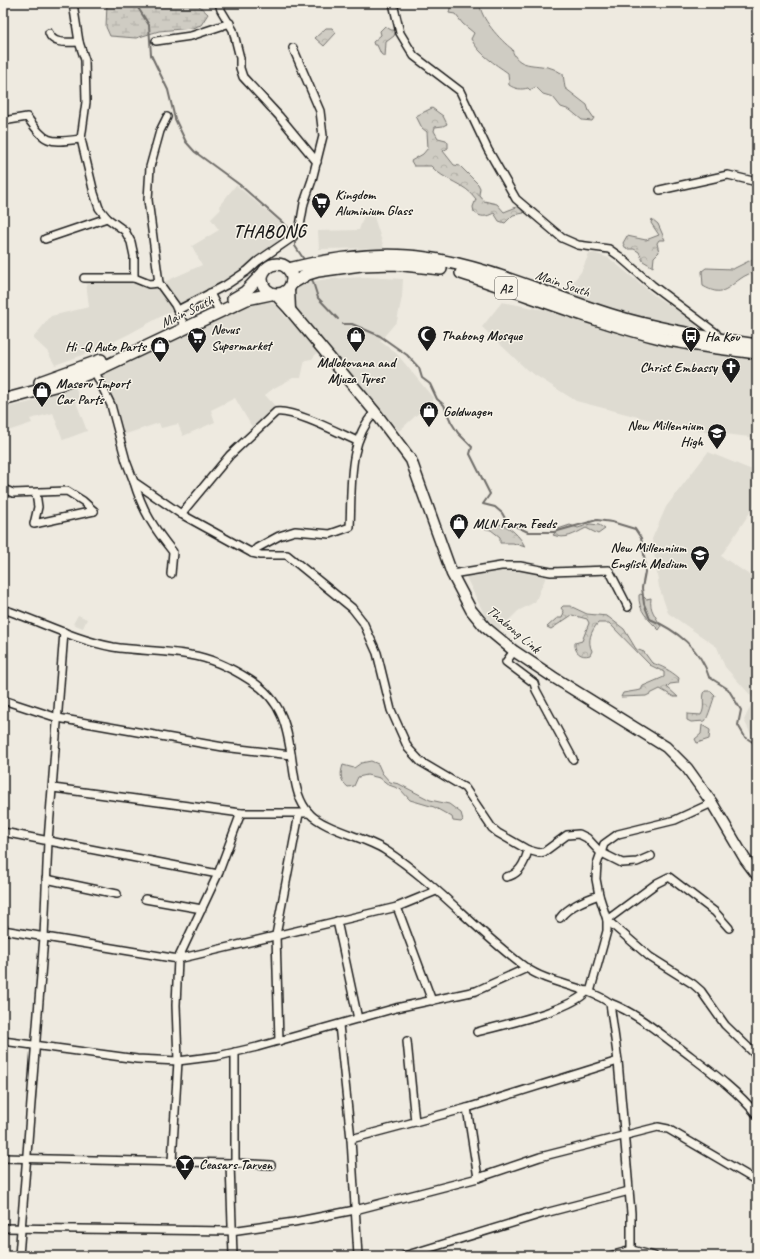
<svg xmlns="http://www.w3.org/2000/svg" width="760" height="1259" viewBox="0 0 760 1259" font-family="Caveat,sans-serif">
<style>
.built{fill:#dedbd1}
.grass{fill:#cfccc3;stroke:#767470}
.forest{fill:url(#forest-crowns);stroke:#767470}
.wetland{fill:url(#wetland-marsh);stroke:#767470}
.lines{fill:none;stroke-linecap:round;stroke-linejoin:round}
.stream{stroke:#6f6d69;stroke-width:2}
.minor-casing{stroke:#1c1c1c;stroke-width:10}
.secondary-casing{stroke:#1c1c1c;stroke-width:13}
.primary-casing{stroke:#1c1c1c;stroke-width:14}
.trunk-casing{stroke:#1c1c1c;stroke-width:14}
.minor{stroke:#f7f3e8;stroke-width:7}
.secondary{stroke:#f7f3e8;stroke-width:10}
.primary{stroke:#f7f3e8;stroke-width:11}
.trunk{stroke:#f7f3e8;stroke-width:11}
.labels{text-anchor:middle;stroke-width:3;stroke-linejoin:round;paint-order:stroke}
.shield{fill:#f7f3e8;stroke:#5e5c59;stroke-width:1}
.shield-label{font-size:13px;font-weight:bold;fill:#1c1c1c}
.poi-label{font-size:14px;font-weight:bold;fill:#1c1c1c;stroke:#f7f3e8;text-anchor:start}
.street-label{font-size:14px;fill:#1c1c1c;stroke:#f7f3e8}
.district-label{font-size:18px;font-weight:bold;letter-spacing:1px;fill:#1c1c1c;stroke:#f7f3e8}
</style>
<defs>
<pattern id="forest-crowns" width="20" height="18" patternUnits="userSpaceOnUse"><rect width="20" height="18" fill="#cfccc3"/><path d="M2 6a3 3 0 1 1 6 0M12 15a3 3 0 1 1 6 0" fill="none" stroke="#b1afa7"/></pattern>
<pattern id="wetland-marsh" width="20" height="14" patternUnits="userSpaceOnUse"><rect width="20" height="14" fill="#cfccc3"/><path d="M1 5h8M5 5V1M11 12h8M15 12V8" fill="none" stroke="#b1afa7"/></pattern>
</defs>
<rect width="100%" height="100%" fill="#eeeae0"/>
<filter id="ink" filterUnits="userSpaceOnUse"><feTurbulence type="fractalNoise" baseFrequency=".025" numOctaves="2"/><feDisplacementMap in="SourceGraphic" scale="8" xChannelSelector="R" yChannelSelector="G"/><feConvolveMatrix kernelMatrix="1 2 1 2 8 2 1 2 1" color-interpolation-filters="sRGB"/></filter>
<g filter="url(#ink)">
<g class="built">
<path d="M236,185L289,230L288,233L242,272L129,334L99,349L55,365L47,351L33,338L51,316L89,307L86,282H134L153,287L202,265L192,246L219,230L211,219L221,209L219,206Z"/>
<path d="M364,215L374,217L384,248L319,249L318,231L359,230Z"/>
<path d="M594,253L609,258L655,296L696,323V331L661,324L597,305L570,296L565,292L581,272L589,254Z"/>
<path d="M367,277L403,279L402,297L397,321L380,341L397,354L434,399L399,431L324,344L312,359L305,360L301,378H293L274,388L265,395L275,406L252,427L235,398L211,410L215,422L183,436L178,424L161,428L159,423L123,435L113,403L100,375L257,301H268L275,304L287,319L297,310L292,298L294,290L303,283L327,279Z"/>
<path d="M502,302L561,313L757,357V438L702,431L642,418L576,401L527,370L482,327Z"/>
<path d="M75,387L80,399L76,402L87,431L63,440L53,413L30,419L32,423L5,432L3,428V408L27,403Z"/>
<path d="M708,452L757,472V502L721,556L757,580V737L751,734L744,720L754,699L725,667L717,647L668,613L659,587L652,539L666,507Z"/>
<path d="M500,569H532L546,577L535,602L518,611L499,630L485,616L465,575Z"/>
<path d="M78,615L87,619L83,628L73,624Z"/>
</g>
<g class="grass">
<path d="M451,3H480C479,17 501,41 512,49C517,69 535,63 551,68C555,69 559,72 563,74L565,88L587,105L589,111L594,118L592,121L582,120L570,110L561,107L553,97L543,94L536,87L530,90L528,88C521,90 515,89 509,85L508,73C494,63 480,55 471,39L474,33L463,24L455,14L449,13Z"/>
<path d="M757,257V270C752,273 745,275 740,279C726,289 722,297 703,286L702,271L706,268L733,269Z"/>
<path d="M371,761L378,764L382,773L390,782L399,784L430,800L449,804L461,813L463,820L461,822L453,821L452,817L434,807L410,800L400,789L389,785L380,778L367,775L358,777L354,786L348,787C340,781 340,774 343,765L354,768L361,763Z"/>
</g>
<g class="forest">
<path d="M385,26L391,30H396L394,36L386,42L385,57L381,54L377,45H374L373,42L381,35L380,31Z"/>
<path d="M326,28H332L336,33L324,46L315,38Z"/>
<path d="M432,108L443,116L447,124L443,126L435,127L434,131L438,138L446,140L448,143V148L443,151L454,165L460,166L478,184L480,188L479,195L484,201L497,204L504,212L519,206L524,213L513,215L505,223L499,221L494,213C486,217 481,218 474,212L473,207L476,199C465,183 444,181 431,166H414L411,161L423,154L428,148L427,132L422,128L416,116Z"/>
<path d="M652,219L658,224L665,240H659L657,243L659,252L654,257L653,267L643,261L639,252L634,249H626L623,243L627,236L646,240L659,235L651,223Z"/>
<path d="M498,524C509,525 521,537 525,547L513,543H500V537L491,530L479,527L480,525L488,527Z"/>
<path d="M590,524L599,525L605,529L598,534L586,528C574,534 566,540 553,535L558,529L570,525L578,528Z"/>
<path d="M641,594L646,599L651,598C649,611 656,615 661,627L659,630C649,620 638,611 639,595Z"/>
<path d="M563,606H570L587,614L607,616L624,629L636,649L644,652L652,663C662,666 671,671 679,678L678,683L670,684L667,687L678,697H674L660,689L646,696L621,697L623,693L641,690L643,686L664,677V672L650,665L609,623H598C591,631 587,641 592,651L590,655C581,658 574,652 575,643L582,641L589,623L587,619L572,615L551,629L547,627L557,618H562L564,612L561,608Z"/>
<path d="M705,691H711L715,695C713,700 708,718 705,721L691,722L687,720V714L701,715C706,707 701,699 705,691Z"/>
<path d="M702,725L710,730L709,739L697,743L695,739L701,734Z"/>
</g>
<path class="wetland" d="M107,3H146L165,6L170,3H196L208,14L201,25L192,28L159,31L136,38L110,36L106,27Z"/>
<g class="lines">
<g class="stream">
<path d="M135,3L149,25L151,55L168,90L175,119L186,142L195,152L240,185L291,230"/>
<path d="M295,241V246L303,258"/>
<path d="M312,279L318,298L338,319"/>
<path d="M343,324H352L380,336L407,355L419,368L422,378L430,384L437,399L444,405L451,422L458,433L472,447L470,454L490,494L483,504L495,507L502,513L507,522L528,532H554L597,520L612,522L635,529L641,538L644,554L645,572L642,588L644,604L650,619C676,630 701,649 709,677L728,689L741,710L738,725L745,737L757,745"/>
</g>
<g class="minor-casing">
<g id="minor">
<path d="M73,3L79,42L85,60L86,102L81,139L94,193L99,208L107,218L125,231L131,242L134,256V278"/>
<path d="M219,3L221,10L233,30L240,58V68L243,77L279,116L317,162"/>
<path d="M393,3L400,33L414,56L460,91L488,150L516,199L562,238L578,245L609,249L619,256L652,285L716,333L719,340"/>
<path d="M49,33C53,45 68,42 79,42"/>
<path d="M156,41L191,36L230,23"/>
<path d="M167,117L160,131L150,167L148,200L159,283L175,305L183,323"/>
<path d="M3,121L27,117C47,144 48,143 81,139"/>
<path d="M660,190L728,175L757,182"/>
<path d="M45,239L107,218"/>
<path d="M84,278H134L149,284L159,283"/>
<path d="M210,293L217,307"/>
<path d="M178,310L226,285L247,271L258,261L293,237L300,226L304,203L312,180L323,136L320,111L293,48"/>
<path d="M93,368L111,405L126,461L134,482L181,514L252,553L261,555H287L352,608L363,622L377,653L391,710L408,748L421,762L465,788L492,828L498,833L528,850L539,853L544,852L567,835L579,834L587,838L600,852L622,863L637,862L651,856"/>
<path d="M134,482C143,512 154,528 173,552L171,574"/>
<path d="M3,489L13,493L67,491L83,501L94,511"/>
<path d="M36,493L38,507L34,524L94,511"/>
<path d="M181,514L230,455L276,412C293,409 339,433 357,441"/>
<path d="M252,553L257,548L279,536L295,531L330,534L350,527C352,488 347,442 375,412"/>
<path d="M452,574L501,566H520L551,572L609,570L628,607"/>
<path d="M3,609C39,621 75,640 113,647C138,651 165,650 190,655C210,658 233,669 250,680C287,703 288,735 294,774C296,788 299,802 309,813C325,830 365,837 385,850C436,883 476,931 525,967C550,985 584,985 610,1003L618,1061L631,1213V1256"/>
<path d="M514,651L506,662L534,683L536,690L573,759"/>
<path d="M3,700L58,718L223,747L291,755"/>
<path d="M53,788L241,813H309"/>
<path d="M3,832L218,874"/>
<path d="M506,877C519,875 525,863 528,850"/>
<path d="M46,879L117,894"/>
<path d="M145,899L202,909"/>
<path d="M397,907L432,1001"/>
<path d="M560,918C569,906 585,900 599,895"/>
<path d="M337,921L358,1019"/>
<path d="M729,928L715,912L669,877L657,883L607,920L650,957L693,984L701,991L725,1025L757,1056"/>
<path d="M3,930L178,959L397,907L436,891"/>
<path d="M590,992L607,931V920L599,895L596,879L597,864L604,844L618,834L675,820L712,803"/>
<path d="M610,1003C636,1013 658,1032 680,1048C706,1068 736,1089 757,1115"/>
<path d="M339,1025L351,1139L358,1256"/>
<path d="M477,1032C502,1025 572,1010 587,991"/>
<path d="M3,1041L137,1059L178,1061L218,1056L257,1047L396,1008L476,991L527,968"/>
<path d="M279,1041L276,935L299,814"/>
<path d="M407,1041L415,1122"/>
<path d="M467,1108L478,1178"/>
<path d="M351,1139L467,1108L618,1061"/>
<path d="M3,1158L230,1163"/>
<path d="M172,1162L178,1061L176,1005L178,959L218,874L241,813"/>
<path d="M235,1163L271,1165"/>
<path d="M3,1228L231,1231L294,1222L355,1210L478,1178L540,1157L658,1127L668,1129L757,1181"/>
<path d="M19,1256L44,937L48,841L64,632"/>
<path d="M233,1256L230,1163H235V1052"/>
<path d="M404,1256L545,1213L629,1191"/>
<path d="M610,1256L632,1250L654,1256"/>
</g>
</g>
<g class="secondary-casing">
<g id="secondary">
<path d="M289,289L290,310"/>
<path d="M275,294L290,310L375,412L411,460L452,574L471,610L485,627L514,651L553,677L666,747L687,768L712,803L745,859L757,875"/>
</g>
</g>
<g class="primary-casing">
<g id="primary">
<path d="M233,299L245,292L262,274"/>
<path d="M40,382L101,360"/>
<path d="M3,400L62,384L95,371L247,299L271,294"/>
</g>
</g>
<g class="trunk-casing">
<g id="trunk">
<circle cx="277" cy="279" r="15"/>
<path d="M288,269C333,258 380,251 426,258C491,267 552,297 615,316C661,330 709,338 757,345"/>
<path d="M461,273C529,295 595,322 664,339C694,346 726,349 757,353"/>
<path d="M291,284L308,274L318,271L361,265L394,264L441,269"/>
</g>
</g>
<use href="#minor" class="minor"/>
<use href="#secondary" class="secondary"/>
<use href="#primary" class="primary"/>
<use href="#trunk" class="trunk"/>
</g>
</g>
<defs>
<g id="supermarket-pin" transform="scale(1)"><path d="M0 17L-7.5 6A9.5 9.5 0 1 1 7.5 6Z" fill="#1c1c1c" stroke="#f7f3e8"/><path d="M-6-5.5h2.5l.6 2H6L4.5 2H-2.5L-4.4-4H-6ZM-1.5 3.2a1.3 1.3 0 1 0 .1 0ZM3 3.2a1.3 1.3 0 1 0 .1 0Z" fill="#fff"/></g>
<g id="mosque-pin" transform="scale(1)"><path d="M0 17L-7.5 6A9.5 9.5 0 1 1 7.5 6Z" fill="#1c1c1c" stroke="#f7f3e8"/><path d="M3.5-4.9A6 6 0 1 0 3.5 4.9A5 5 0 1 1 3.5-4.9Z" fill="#fff"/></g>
<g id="shop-pin" transform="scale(1)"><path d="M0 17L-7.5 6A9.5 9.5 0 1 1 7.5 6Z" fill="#1c1c1c" stroke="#f7f3e8"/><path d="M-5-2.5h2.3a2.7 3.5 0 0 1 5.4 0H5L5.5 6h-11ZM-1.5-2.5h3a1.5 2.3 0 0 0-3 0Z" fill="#fff"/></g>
<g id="bus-pin" transform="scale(1)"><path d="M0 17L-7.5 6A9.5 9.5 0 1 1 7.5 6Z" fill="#1c1c1c" stroke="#f7f3e8"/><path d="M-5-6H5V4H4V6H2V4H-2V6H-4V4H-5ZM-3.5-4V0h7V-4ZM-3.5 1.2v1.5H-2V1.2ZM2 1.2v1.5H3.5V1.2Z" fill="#fff"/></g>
<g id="church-pin" transform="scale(1)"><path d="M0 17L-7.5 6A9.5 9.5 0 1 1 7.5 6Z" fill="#1c1c1c" stroke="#f7f3e8"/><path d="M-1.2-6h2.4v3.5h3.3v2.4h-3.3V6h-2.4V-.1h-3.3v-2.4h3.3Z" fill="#fff"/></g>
<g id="school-pin" transform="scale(1)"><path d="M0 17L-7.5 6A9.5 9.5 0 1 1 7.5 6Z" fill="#1c1c1c" stroke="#f7f3e8"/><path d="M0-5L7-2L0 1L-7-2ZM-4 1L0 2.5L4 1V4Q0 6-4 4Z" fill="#fff"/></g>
<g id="bar-pin" transform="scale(1)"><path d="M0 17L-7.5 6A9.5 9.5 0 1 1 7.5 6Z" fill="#1c1c1c" stroke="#f7f3e8"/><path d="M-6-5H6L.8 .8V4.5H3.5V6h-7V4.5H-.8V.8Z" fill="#fff"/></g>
</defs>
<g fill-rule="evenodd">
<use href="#supermarket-pin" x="321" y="202"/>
<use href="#mosque-pin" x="427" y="335"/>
<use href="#shop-pin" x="356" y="336"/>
<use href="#bus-pin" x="691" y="336"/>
<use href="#supermarket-pin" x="197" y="337"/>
<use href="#shop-pin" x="160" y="346"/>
<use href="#church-pin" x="731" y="367"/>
<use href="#shop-pin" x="42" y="391"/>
<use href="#shop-pin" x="429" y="411"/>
<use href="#school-pin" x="717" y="433"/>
<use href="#shop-pin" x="459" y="523"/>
<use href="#school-pin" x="700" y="555"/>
<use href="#bar-pin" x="185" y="1164"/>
</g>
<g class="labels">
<rect class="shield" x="495" y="277" width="22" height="22" rx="3"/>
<g class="shield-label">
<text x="506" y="293">A2</text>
</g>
<g class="poi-label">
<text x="335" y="199">Kingdom<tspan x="335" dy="16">Aluminium Glass</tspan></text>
<text x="211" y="334">Nevus<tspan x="211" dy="16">Supermarket</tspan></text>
<text x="441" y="340">Thabong Mosque</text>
<text x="705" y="341">Ha Kou</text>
<text x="146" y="351" text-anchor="end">Hi -Q Auto Parts</text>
<text x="356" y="367" text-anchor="middle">Mdlokovana and<tspan x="356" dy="16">Mjuza Tyres</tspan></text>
<text x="717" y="372" text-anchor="end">Christ Embassy</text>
<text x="56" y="388">Maseru Import<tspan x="56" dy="16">Car Parts</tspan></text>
<text x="443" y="416">Goldwagen</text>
<text x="703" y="430" text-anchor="end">New Millennium<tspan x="703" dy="16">High</tspan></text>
<text x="473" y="528">MLN Farm Feeds</text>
<text x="686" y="552" text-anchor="end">New Millennium<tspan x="686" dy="16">English Medium</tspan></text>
<text x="199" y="1169">Ceasars Tarven</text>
</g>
<g class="street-label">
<text transform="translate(563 283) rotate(19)" y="5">Main South</text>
<text transform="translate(187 311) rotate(-26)" y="5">Main South</text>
<text transform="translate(514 629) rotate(40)" y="5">Thabong Link</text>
</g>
<g class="district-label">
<text x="270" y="237">THABONG</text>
</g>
</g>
<rect width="760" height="1259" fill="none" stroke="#f7f3e8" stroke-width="16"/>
<rect x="8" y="8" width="744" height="1243" fill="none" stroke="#1c1c1c" stroke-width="1.5" filter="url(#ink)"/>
</svg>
